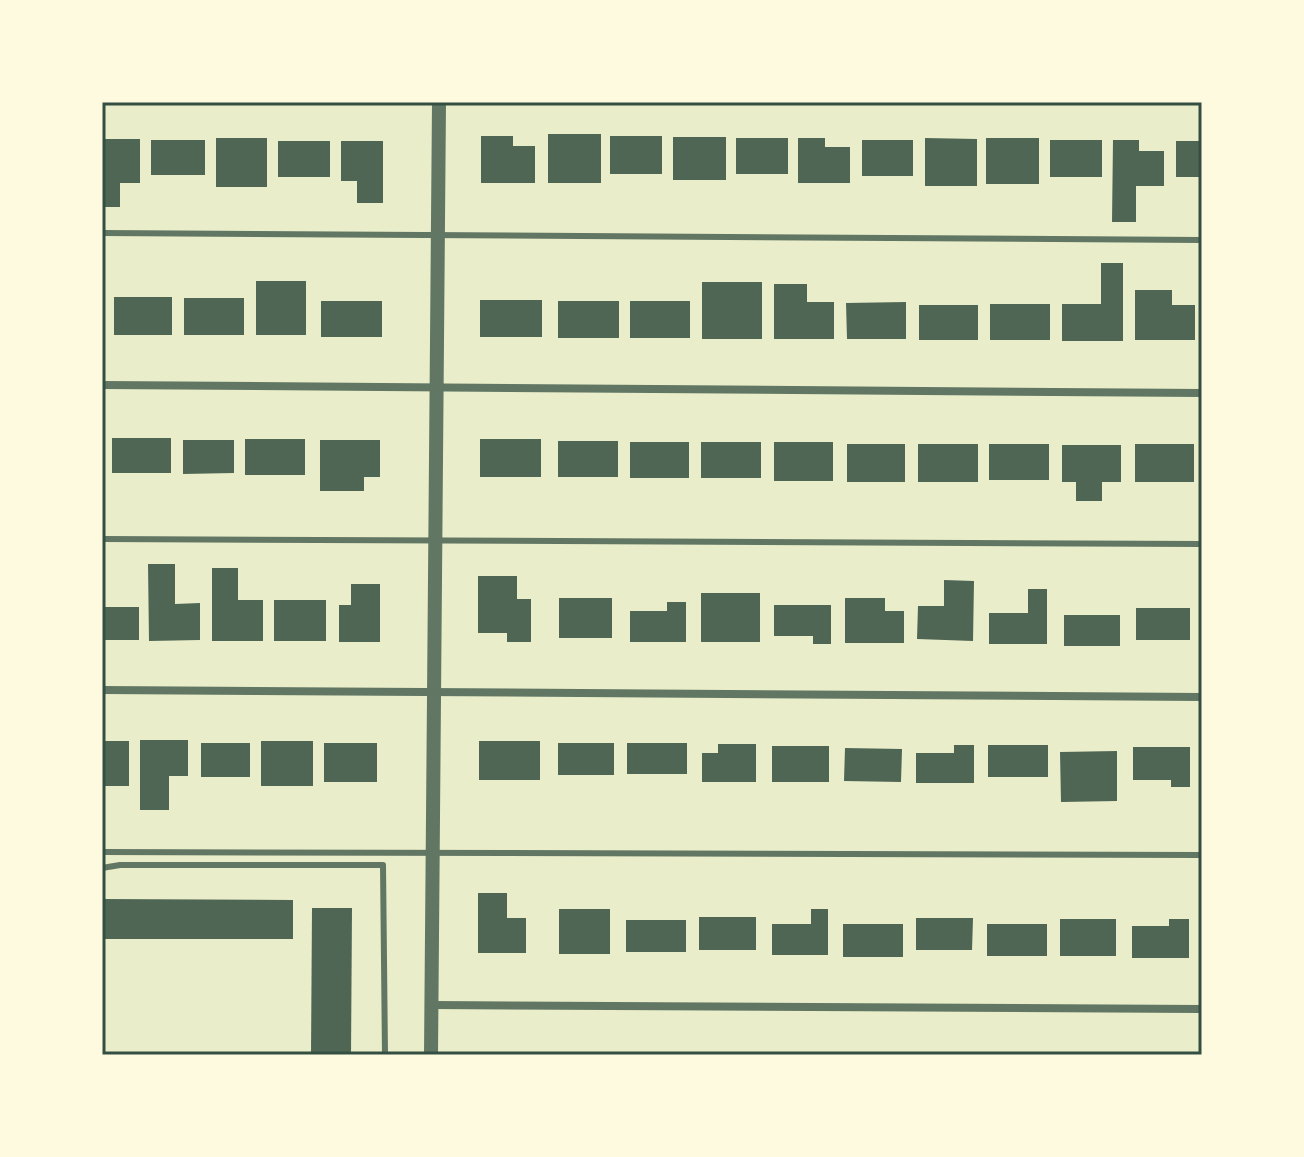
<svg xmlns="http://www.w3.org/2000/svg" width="1304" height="1157" viewBox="0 0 1304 1157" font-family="'Noto Serif',serif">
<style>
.building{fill:#4f6655}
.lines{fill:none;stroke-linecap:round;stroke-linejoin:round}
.service{stroke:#617663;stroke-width:6}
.minor{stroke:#617663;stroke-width:8}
.tertiary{stroke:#617663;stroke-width:14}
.neatline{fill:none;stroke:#344e41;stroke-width:3}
</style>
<rect width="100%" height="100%" fill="#e9edc9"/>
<g class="building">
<rect x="548" y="134" width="53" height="49"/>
<path d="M481,136H513V146H535V183H481Z"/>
<rect x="610" y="136" width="52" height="38"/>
<rect x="673" y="137" width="53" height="43"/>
<rect x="216" y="138" width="51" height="49"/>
<rect x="736" y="138" width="52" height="36"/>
<path d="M798,138H825V147H850V183H798Z"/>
<path d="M925,138L977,139V186H925Z"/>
<rect x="986" y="138" width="53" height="46"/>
<path d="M102,139H140V183H120V207H102Z"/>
<rect x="151" y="140" width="54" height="35"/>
<rect x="862" y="140" width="51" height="36"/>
<rect x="1050" y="140" width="52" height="37"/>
<path d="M1113,140H1139V151H1164V186H1136V222H1112Z"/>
<rect x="278" y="141" width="52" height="36"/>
<path d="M341,141H383V203H357V181H341Z"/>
<rect x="1176" y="141" width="26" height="36"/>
<path d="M1101,263H1123V341H1062V304H1101Z"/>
<rect x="256" y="281" width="50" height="54"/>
<rect x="702" y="282" width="60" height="57"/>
<path d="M774,284H807V302H834V339H774Z"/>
<path d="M1135,290H1172V305H1195V340H1135Z"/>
<rect x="114" y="297" width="58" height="38"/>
<rect x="184" y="298" width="60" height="37"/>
<rect x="480" y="300" width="62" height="37"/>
<rect x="321" y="301" width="61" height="36"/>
<rect x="558" y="301" width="61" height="37"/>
<rect x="630" y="301" width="60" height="37"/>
<path d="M906,302V339H847L846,303Z"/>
<rect x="990" y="304" width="60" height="36"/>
<rect x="919" y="305" width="59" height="35"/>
<rect x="112" y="438" width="59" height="35"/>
<rect x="245" y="439" width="60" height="36"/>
<rect x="480" y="439" width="61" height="38"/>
<path d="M183,440H234V473L183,474Z"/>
<path d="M320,440H380V477H364V491H320Z"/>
<rect x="558" y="441" width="60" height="36"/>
<rect x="630" y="442" width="59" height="36"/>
<rect x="701" y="442" width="60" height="36"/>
<rect x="774" y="442" width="59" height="39"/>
<rect x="847" y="444" width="58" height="38"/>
<rect x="918" y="444" width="60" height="38"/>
<rect x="989" y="444" width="60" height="36"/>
<rect x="1135" y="444" width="59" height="38"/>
<path d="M1062,445H1121V482H1102V501H1076V482H1062Z"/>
<path d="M148,564H175V604L200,603V640L149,641Z"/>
<path d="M212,568H238V600H263V641H212Z"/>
<path d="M478,576H517V599H531V642H507V633H478Z"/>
<path d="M944,580L974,581L973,641L917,639L918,606H944Z"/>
<path d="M351,584H380V642H339V605H351Z"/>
<path d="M1028,589H1047V644H989V613H1028Z"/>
<rect x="701" y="593" width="59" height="49"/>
<rect x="559" y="598" width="53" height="40"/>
<path d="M845,598H885V611H904V643H845Z"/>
<rect x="274" y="600" width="52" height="41"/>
<path d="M667,602H686V642H630V611H667Z"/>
<path d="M774,605H831V644H813V636H774Z"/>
<rect x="102" y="607" width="37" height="33"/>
<rect x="1136" y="608" width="54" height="32"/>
<rect x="1064" y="615" width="56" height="31"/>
<path d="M140,740H188V776H169V810H140Z"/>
<rect x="102" y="741" width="27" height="45"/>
<rect x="261" y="741" width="52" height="45"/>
<rect x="479" y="741" width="61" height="39"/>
<rect x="201" y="743" width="49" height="34"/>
<rect x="324" y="743" width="53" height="39"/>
<rect x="558" y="743" width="56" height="32"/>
<rect x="627" y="743" width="60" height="31"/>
<path d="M718,744H756V782H702V753H718Z"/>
<path d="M954,745H974V783H916V753H954Z"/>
<rect x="988" y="745" width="60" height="32"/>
<rect x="772" y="746" width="57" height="36"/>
<path d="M1133,747H1190V787H1171V780H1133Z"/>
<path d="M845,748L902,749L901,782L844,781Z"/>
<path d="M1117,751V801L1061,802L1060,752Z"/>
<path d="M478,893H507V918H526V953H478Z"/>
<path d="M102,899L293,900V939H102Z"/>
<path d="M312,908H352L351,1055H311Z"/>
<rect x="559" y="909" width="51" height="45"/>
<path d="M811,909H828V955H772V924H811Z"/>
<rect x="699" y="917" width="57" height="33"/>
<path d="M916,918H973L972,950H916Z"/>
<rect x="1060" y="919" width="56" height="37"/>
<path d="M1169,919H1189V958H1132V926H1169Z"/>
<rect x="626" y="920" width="60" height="32"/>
<rect x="843" y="924" width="60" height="33"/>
<rect x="987" y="924" width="60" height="32"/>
</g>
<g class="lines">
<g class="service">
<path d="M102,233L1202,240"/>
<path d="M102,539L1202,544"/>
<path d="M102,852L1202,855"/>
<path d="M102,868L120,865H383L385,1055"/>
</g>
<g class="minor">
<path d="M102,385L1202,393"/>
<path d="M102,690L1202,697"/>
<path d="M431,1005L1202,1009"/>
</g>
<path class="tertiary" d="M431,1055L439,102"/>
</g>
<rect width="1304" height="1157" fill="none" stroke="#fefae0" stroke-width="208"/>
<rect x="104" y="104" width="1096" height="949" class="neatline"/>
</svg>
